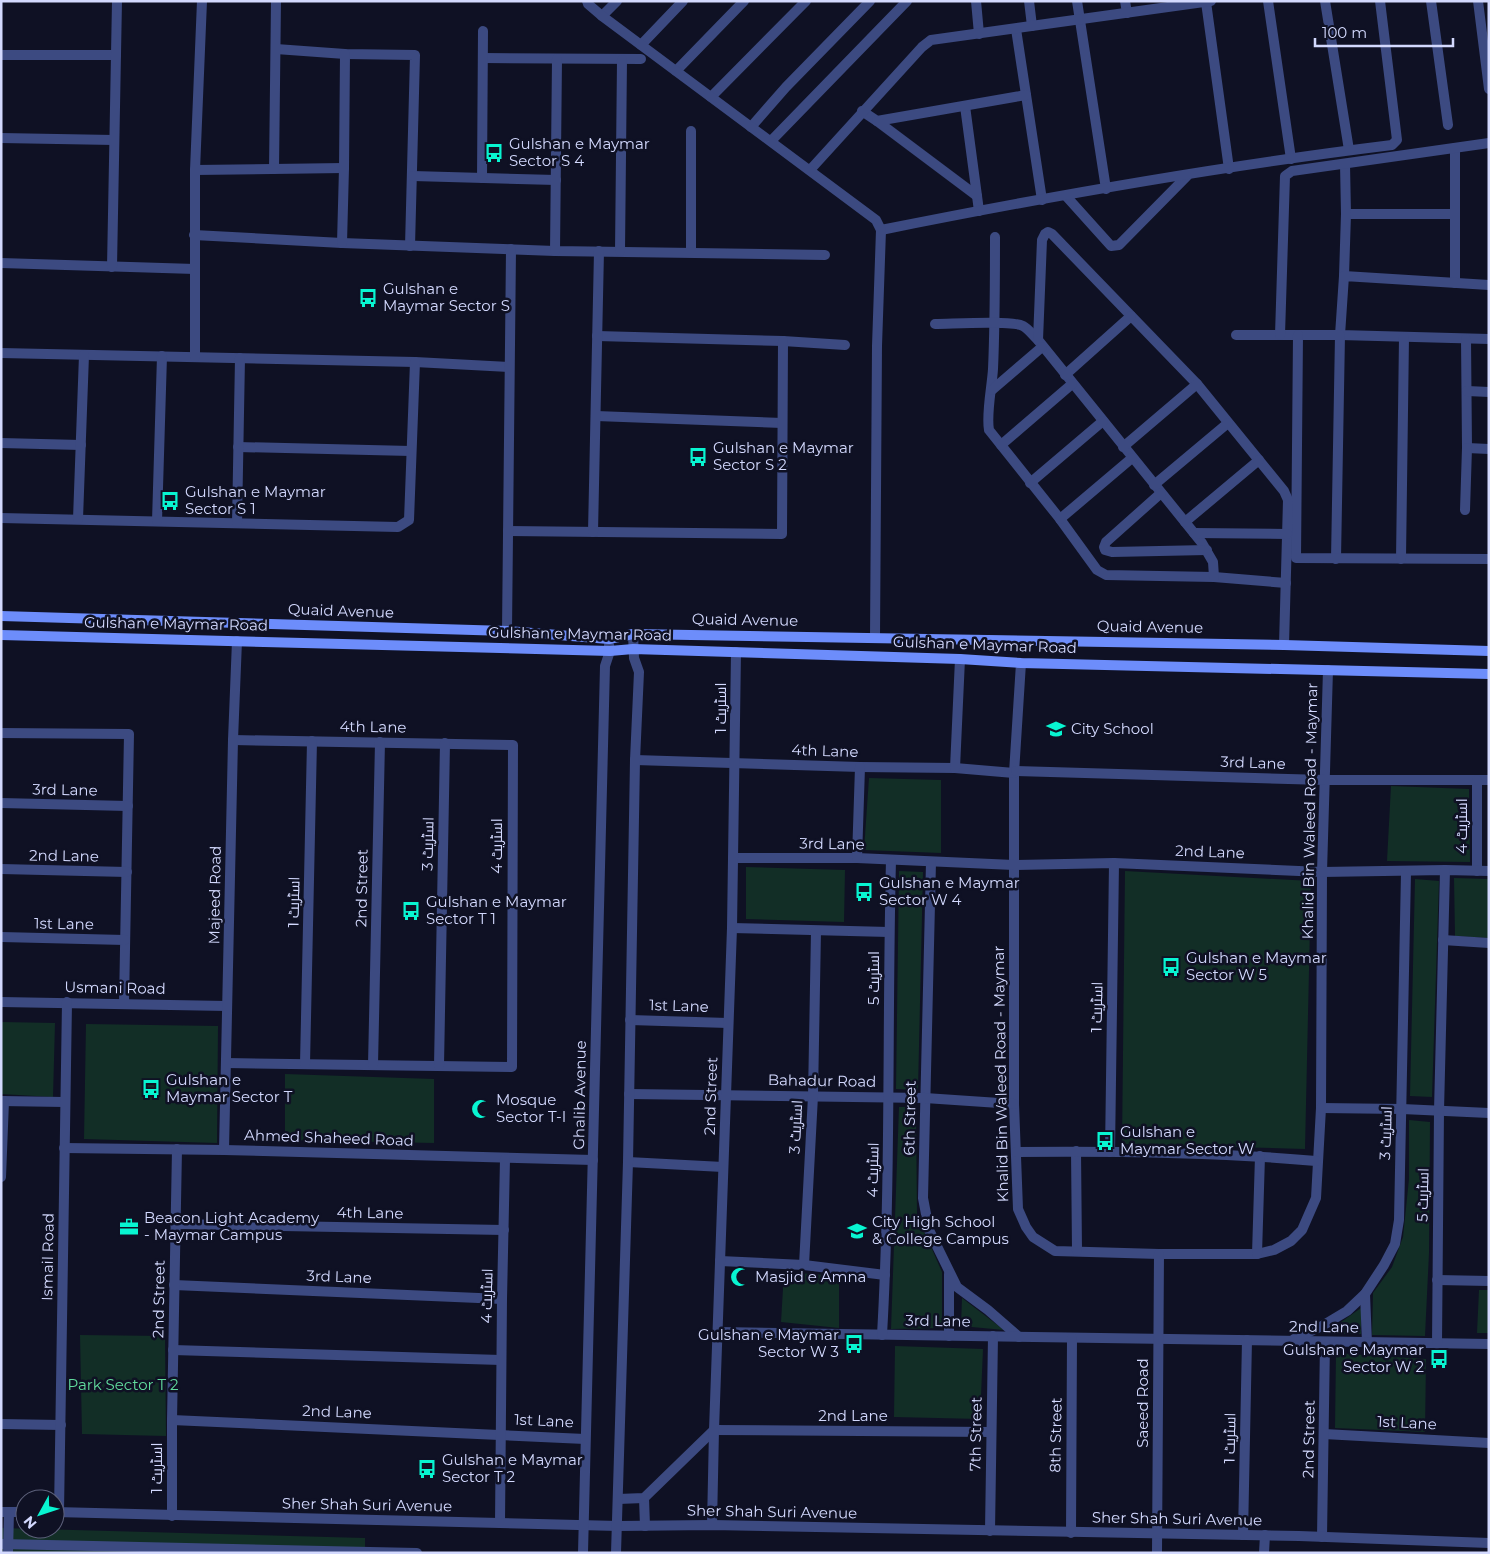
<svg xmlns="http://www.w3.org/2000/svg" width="1490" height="1554" viewBox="0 0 1490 1554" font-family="Montserrat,Cairo,sans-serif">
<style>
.green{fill:#122e26}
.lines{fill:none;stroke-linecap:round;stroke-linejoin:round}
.minor{stroke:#3c4a81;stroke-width:10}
.tertiary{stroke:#3c4a81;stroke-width:10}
.secondary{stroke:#6d8dfb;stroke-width:10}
.labels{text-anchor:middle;stroke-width:5;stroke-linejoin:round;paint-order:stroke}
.poi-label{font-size:15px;fill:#d3d9fe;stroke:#0f1124;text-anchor:start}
.street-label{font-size:15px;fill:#d3d9fe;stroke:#0f1124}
.park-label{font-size:15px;fill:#61dc9e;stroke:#0f1124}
</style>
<rect width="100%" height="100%" fill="#0f1124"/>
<g class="green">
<path d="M869,778L941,780V853L864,850Z"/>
<path d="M1391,786L1469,789L1470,862L1387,861Z"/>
<path d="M746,867L845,870L844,922L746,919Z"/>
<path d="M899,871L923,872L918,1090L896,1089Z"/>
<path d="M1125,871L1311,881L1305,1149L1122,1144Z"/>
<path d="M1454,878L1489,879V938L1455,936Z"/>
<path d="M1415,879L1439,881L1432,1097L1410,1096Z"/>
<path d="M1,1022L55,1023L53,1097L1,1094Z"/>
<path d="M86,1024L218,1026L217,1143L84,1139Z"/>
<path d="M285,1074L434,1079V1143L285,1140Z"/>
<path d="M899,1107H916L917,1215L942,1272V1328L891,1329Z"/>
<path d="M1409,1120L1430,1122L1429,1253L1425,1336L1372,1335L1373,1293L1392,1267L1403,1237L1409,1179Z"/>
<path d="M784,1272L839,1276V1328L781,1322Z"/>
<path d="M1479,1290H1489V1333H1477Z"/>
<path d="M962,1298L1004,1330L961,1326Z"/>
<path d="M1361,1308V1334H1324Z"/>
<path d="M80,1335L165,1336L166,1436L82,1434Z"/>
<path d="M895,1346L983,1349L980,1419L894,1417Z"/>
<path d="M1336,1353L1426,1359L1425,1432L1335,1428Z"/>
<path d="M1,1528L365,1538V1553H1Z"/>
</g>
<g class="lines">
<g class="minor">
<path d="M976,1L979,34"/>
<path d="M1029,1L1032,26"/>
<path d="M1077,1L1106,189"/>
<path d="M1125,1L1127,13"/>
<path d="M1268,1L1291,159"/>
<path d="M1325,1L1349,150"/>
<path d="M1431,1L1448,125"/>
<path d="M1478,1L1489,89"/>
<path d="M1206,2L1229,169"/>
<path d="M602,16L617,1"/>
<path d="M1016,29L1042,200"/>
<path d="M641,45L683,1"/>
<path d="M276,49L345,54L415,55L410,246"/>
<path d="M1,55H116"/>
<path d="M483,58L641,59"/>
<path d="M676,71L744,1"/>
<path d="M711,97L806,1"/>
<path d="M965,106L979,211"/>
<path d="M862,111L877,121L1026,95"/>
<path d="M877,121L977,196"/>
<path d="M751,127L786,87L870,1"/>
<path d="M691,131V252"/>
<path d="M1,138L114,140"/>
<path d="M771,141L907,1"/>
<path d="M274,169L276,1"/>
<path d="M195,170L344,168"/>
<path d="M810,170L922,47L931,40L1211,1"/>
<path d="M413,176L556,180"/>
<path d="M482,178L483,31"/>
<path d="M1066,196L1111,246L1119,245L1187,176"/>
<path d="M1346,214H1455"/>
<path d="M881,230C1050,196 1221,166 1392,145L1397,140L1380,1"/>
<path d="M194,235L342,243L555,251L825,255"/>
<path d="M995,237C995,281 995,325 993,369C992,386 986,414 989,430L1060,519L1097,570L1106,575L1214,577L1286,583"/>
<path d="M342,243L344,168L345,54"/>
<path d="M555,251L557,59"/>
<path d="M620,251L622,60"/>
<path d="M1,263L195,269"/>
<path d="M112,267L117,1"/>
<path d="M1344,276L1346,214L1345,164"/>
<path d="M1455,283V148"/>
<path d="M1489,285L1344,276L1340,335L1489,339"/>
<path d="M935,324C952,324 1011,320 1023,326C1029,329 1033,336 1038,340L1202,543L1213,562L1214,577"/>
<path d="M1236,335H1340L1336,559"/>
<path d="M1280,335L1285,176L1292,171L1489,143"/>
<path d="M1298,335L1296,558L1489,559"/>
<path d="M597,336L783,341L845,345"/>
<path d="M1466,339L1467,448L1489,449"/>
<path d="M1038,340L1042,240L1045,234L1048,232L1052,234L1197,384L1284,491L1288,500L1284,645"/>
<path d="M1,353L415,362L509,367"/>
<path d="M195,357V170L202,1"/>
<path d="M1065,375L1131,316"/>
<path d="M992,390L1042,347"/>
<path d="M1467,391L1489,392"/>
<path d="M596,416L782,423"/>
<path d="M1,443L81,445"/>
<path d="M1001,445L1072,384"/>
<path d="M238,447L411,451"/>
<path d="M1123,447L1197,384"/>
<path d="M1030,483L1103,421"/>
<path d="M1154,485L1228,423"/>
<path d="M1161,493L1106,542L1104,547L1105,550L1112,552L1207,550"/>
<path d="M1465,510L1467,448"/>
<path d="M1,518L398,527L409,520L415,362"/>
<path d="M78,519L84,355"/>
<path d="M1060,519L1132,458"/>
<path d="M157,521L162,356"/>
<path d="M1185,522L1259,460"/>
<path d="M237,523L240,358"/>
<path d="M508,531L782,534L783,341"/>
<path d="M593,532L599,251"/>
<path d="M1194,533L1287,534"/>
<path d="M1401,559L1404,337"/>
<path d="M507,631L511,249"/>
<path d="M1021,663L1014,773V1104L1018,1209L1026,1227L1033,1237L1055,1251L1159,1254H1257L1274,1250L1291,1241L1302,1230L1316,1198L1321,1108L1322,872L1328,670"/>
<path d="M1,733L129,734L124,1003"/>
<path d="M635,760L860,767L955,768L1014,773"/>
<path d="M955,768L960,659"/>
<path d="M1016,771L1325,780H1489"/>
<path d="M1477,780V871"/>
<path d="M1,803L128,806"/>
<path d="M733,858H857L1014,865L1114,863L1322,872L1445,870L1489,871"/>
<path d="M857,858L860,767"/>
<path d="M931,862L923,1198L929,1230L957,1287L988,1310L1019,1337"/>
<path d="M1,869L127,872"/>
<path d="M732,928L889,932"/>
<path d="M1,937L125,940"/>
<path d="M1443,940L1489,943"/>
<path d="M1,1002L227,1006"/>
<path d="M630,1020L728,1023"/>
<path d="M226,1063L512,1067L513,745L233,740"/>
<path d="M305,1064L312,741"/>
<path d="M373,1065L380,742"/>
<path d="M439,1066L445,743"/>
<path d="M629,1094L925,1098L1014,1104"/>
<path d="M1,1101L64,1102"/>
<path d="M1321,1108L1402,1109L1489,1113"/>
<path d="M64,1148L224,1150L593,1160"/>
<path d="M224,1150L233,740L237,641"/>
<path d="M1076,1151L1077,1251"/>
<path d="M1016,1152C1116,1151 1217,1152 1316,1161"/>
<path d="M1110,1152L1114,863"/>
<path d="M628,1162L723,1167"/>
<path d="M1,1177L4,1101"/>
<path d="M175,1224L504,1230"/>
<path d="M1257,1254L1260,1156"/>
<path d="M720,1261L804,1265L885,1275"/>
<path d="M804,1265L813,1096L816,931"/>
<path d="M949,1274V1336"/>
<path d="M1437,1280L1489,1281"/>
<path d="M174,1285L502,1299"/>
<path d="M1365,1294L1367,1343"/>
<path d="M718,1332L1489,1344"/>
<path d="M882,1335C891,1177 887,1018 891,860"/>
<path d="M1294,1339L1322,1326L1347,1311L1365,1294L1384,1265L1395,1244L1399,1220L1406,872"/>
<path d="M1437,1344L1439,1111L1445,870"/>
<path d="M173,1350L501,1360"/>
<path d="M172,1420L585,1439"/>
<path d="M1,1424L61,1425"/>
<path d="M714,1430L991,1432"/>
<path d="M1324,1434L1489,1443"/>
<path d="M644,1498L645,1526"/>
<path d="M618,1499L644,1498L714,1430"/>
<path d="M59,1512L67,1002"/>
<path d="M172,1516V1420L177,1149"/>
<path d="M500,1523L502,1299L505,1159"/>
<path d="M712,1525L714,1430L732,928L736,652"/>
<path d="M990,1531L993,1336"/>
<path d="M1071,1533L1072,1338"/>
<path d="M1243,1535L1247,1340"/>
<path d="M1322,1537L1325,1342"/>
<path d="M8,1553L9,1512"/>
<path d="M1157,1553L1159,1254"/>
<path d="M1264,1553L1265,1535"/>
</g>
<g class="tertiary">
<path d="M587,1L588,4L602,16L876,220L881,230L877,346L875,637"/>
<path d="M1,1512H25"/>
<path d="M55,1512L618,1526L712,1525L1299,1536L1489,1543"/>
<path d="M1,1544L417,1553"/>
<path d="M583,1553L605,666L610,651L609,645"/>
<path d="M616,1553L628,1162L635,760L639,672L634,658L633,634"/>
</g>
<g class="secondary">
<path d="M1,616L507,631L609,639L633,634L1284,645L1489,651"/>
<path d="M1,635L610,651L633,649L960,659L1021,663L1489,674"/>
</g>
</g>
<defs>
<g id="bus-bare" transform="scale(1.5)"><path d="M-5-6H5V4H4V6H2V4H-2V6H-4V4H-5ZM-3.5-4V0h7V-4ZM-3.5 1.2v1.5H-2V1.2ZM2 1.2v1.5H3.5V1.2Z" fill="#08f5d1" stroke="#0f1124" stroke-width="2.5" paint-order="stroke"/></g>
<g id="school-bare" transform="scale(1.5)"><path d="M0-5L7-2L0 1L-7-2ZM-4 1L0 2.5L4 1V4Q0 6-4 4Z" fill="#08f5d1" stroke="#0f1124" stroke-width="2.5" paint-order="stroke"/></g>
<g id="mosque-bare" transform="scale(1.5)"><path d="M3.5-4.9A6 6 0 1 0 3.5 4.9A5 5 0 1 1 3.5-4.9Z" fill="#08f5d1" stroke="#0f1124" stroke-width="2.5" paint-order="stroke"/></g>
<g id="office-bare" transform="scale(1.5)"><path d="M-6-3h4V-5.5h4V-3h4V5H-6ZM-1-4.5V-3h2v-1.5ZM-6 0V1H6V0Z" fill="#08f5d1" stroke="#0f1124" stroke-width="2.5" paint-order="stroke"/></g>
<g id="university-bare" transform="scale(1.5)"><path d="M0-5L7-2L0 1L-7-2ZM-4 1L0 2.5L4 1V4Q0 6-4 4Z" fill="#08f5d1" stroke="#0f1124" stroke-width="2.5" paint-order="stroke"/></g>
</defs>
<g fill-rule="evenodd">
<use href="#bus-bare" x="494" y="153"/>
<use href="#bus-bare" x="368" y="298"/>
<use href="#bus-bare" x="698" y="457"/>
<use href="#bus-bare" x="170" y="501"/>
<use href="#school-bare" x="1056" y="729"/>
<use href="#bus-bare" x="864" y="892"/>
<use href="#bus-bare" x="411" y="911"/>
<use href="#bus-bare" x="1171" y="967"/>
<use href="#bus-bare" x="151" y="1089"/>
<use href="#mosque-bare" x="481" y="1109"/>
<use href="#bus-bare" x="1105" y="1141"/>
<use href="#office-bare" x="129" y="1227"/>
<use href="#university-bare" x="857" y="1231"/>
<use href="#mosque-bare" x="740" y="1277"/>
<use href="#bus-bare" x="854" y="1344"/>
<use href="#bus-bare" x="1439" y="1359"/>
<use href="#bus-bare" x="427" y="1469"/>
</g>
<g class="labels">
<g class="poi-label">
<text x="509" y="149">Gulshan e Maymar<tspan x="509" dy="17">Sector S 4</tspan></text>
<text x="383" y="294">Gulshan e<tspan x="383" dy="17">Maymar Sector S</tspan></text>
<text x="713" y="453">Gulshan e Maymar<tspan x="713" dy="17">Sector S 2</tspan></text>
<text x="185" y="497">Gulshan e Maymar<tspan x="185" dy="17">Sector S 1</tspan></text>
<text x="1071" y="734">City School</text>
<text x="879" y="888">Gulshan e Maymar<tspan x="879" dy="17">Sector W 4</tspan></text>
<text x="426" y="907">Gulshan e Maymar<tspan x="426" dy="17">Sector T 1</tspan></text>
<text x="1186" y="963">Gulshan e Maymar<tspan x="1186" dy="17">Sector W 5</tspan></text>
<text x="166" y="1085">Gulshan e<tspan x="166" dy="17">Maymar Sector T</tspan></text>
<text x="496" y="1105">Mosque<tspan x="496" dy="17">Sector T-I</tspan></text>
<text x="1120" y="1137">Gulshan e<tspan x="1120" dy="17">Maymar Sector W</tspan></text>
<text x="144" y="1223">Beacon Light Academy<tspan x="144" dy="17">- Maymar Campus</tspan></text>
<text x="872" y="1227">City High School<tspan x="872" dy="17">&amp; College Campus</tspan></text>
<text x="755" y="1282">Masjid e Amna</text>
<text x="839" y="1340" text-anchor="end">Gulshan e Maymar<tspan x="839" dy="17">Sector W 3</tspan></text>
<text x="1424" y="1355" text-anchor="end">Gulshan e Maymar<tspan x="1424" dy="17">Sector W 2</tspan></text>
<text x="442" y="1465">Gulshan e Maymar<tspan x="442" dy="17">Sector T 2</tspan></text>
</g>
<g class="street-label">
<text transform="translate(341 611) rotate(2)" y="5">Quaid Avenue</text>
<text transform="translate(745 620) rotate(1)" y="5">Quaid Avenue</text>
<text transform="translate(176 624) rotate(1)" y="5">Gulshan e Maymar Road</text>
<text transform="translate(1150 627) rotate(1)" y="5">Quaid Avenue</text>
<text transform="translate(580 634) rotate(1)" y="5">Gulshan e Maymar Road</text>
<text transform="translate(985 645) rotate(2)" y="5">Gulshan e Maymar Road</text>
<text transform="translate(721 708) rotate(-90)" y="5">اسٹریٹ 1</text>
<text transform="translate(373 727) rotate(1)" y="5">4th Lane</text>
<text transform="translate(825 751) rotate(2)" y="5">4th Lane</text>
<text transform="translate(1253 763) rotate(2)" y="5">3rd Lane</text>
<text transform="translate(65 790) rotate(1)" y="5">3rd Lane</text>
<text transform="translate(1310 811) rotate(-89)" y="5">Khalid Bin Waleed Road - Maymar</text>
<text transform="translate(1462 826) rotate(-90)" y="5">اسٹریٹ 4</text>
<text transform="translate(428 844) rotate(-89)" y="5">اسٹریٹ 3</text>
<text transform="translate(832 844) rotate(1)" y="5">3rd Lane</text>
<text transform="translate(497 846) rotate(-90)" y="5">اسٹریٹ 4</text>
<text transform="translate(1210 852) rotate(2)" y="5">2nd Lane</text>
<text transform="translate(64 856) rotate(1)" y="5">2nd Lane</text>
<text transform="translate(362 888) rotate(-89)" y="5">2nd Street</text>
<text transform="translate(215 895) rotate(-89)" y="5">Majeed Road</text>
<text transform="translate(294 902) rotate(-89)" y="5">اسٹریٹ 1</text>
<text transform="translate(64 924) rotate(1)" y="5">1st Lane</text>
<text transform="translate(874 978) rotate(-90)" y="5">اسٹریٹ 5</text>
<text transform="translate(115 988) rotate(1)" y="5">Usmani Road</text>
<text transform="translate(679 1006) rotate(2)" y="5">1st Lane</text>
<text transform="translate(1097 1007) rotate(-89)" y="5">اسٹریٹ 1</text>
<text transform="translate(1001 1074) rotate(-91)" y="5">Khalid Bin Waleed Road - Maymar</text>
<text transform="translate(822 1081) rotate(1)" y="5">Bahadur Road</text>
<text transform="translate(580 1095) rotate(-89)" y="5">Ghalib Avenue</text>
<text transform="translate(711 1096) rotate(-88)" y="5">2nd Street</text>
<text transform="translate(910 1118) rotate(-89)" y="5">6th Street</text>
<text transform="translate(796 1127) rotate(-87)" y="5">اسٹریٹ 3</text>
<text transform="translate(1386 1133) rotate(-88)" y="5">اسٹریٹ 3</text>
<text transform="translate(329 1138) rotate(2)" y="5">Ahmed Shaheed Road</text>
<text transform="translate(873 1170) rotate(-89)" y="5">اسٹریٹ 4</text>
<text transform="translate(1423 1195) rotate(-89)" y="5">اسٹریٹ 5</text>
<text transform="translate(370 1213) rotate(1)" y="5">4th Lane</text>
<text transform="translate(48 1257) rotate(-89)" y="5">Ismail Road</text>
<text transform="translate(339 1277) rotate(2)" y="5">3rd Lane</text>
<text transform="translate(487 1296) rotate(-89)" y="5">اسٹریٹ 4</text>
<text transform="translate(159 1299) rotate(-89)" y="5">2nd Street</text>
<text transform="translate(938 1321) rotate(1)" y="5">3rd Lane</text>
<text transform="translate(1324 1327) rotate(1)" y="5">2nd Lane</text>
<text transform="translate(1143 1403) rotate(-90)" y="5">Saeed Road</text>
<text transform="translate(337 1412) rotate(2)" y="5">2nd Lane</text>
<text x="853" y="1421">2nd Lane</text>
<text transform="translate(544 1421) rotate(3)" y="5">1st Lane</text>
<text transform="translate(1407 1423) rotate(3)" y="5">1st Lane</text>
<text transform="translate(976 1434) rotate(-89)" y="5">7th Street</text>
<text transform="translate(1056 1435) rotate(-89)" y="5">8th Street</text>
<text transform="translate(1230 1438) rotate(-89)" y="5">اسٹریٹ 1</text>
<text transform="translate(1309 1439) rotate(-89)" y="5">2nd Street</text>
<text transform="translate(157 1468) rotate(-90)" y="5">اسٹریٹ 1</text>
<text transform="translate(367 1505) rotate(1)" y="5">Sher Shah Suri Avenue</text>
<text transform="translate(772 1512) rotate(1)" y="5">Sher Shah Suri Avenue</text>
<text transform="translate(1177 1519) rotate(1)" y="5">Sher Shah Suri Avenue</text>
</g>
<g class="park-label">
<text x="123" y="1390">Park Sector T 2</text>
</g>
</g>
<rect width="1490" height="1554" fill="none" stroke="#d3d9fe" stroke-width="5"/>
<g transform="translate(40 1514) rotate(230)"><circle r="24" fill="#0f1124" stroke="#5d617b"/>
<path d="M0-4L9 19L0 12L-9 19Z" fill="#08f5d1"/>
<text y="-8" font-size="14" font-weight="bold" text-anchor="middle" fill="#d3d9fe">N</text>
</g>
<path d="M1315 38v8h138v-8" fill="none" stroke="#d3d9fe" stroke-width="2.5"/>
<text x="1322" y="38" font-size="15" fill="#d3d9fe" stroke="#0f1124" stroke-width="4" paint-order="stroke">100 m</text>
</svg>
